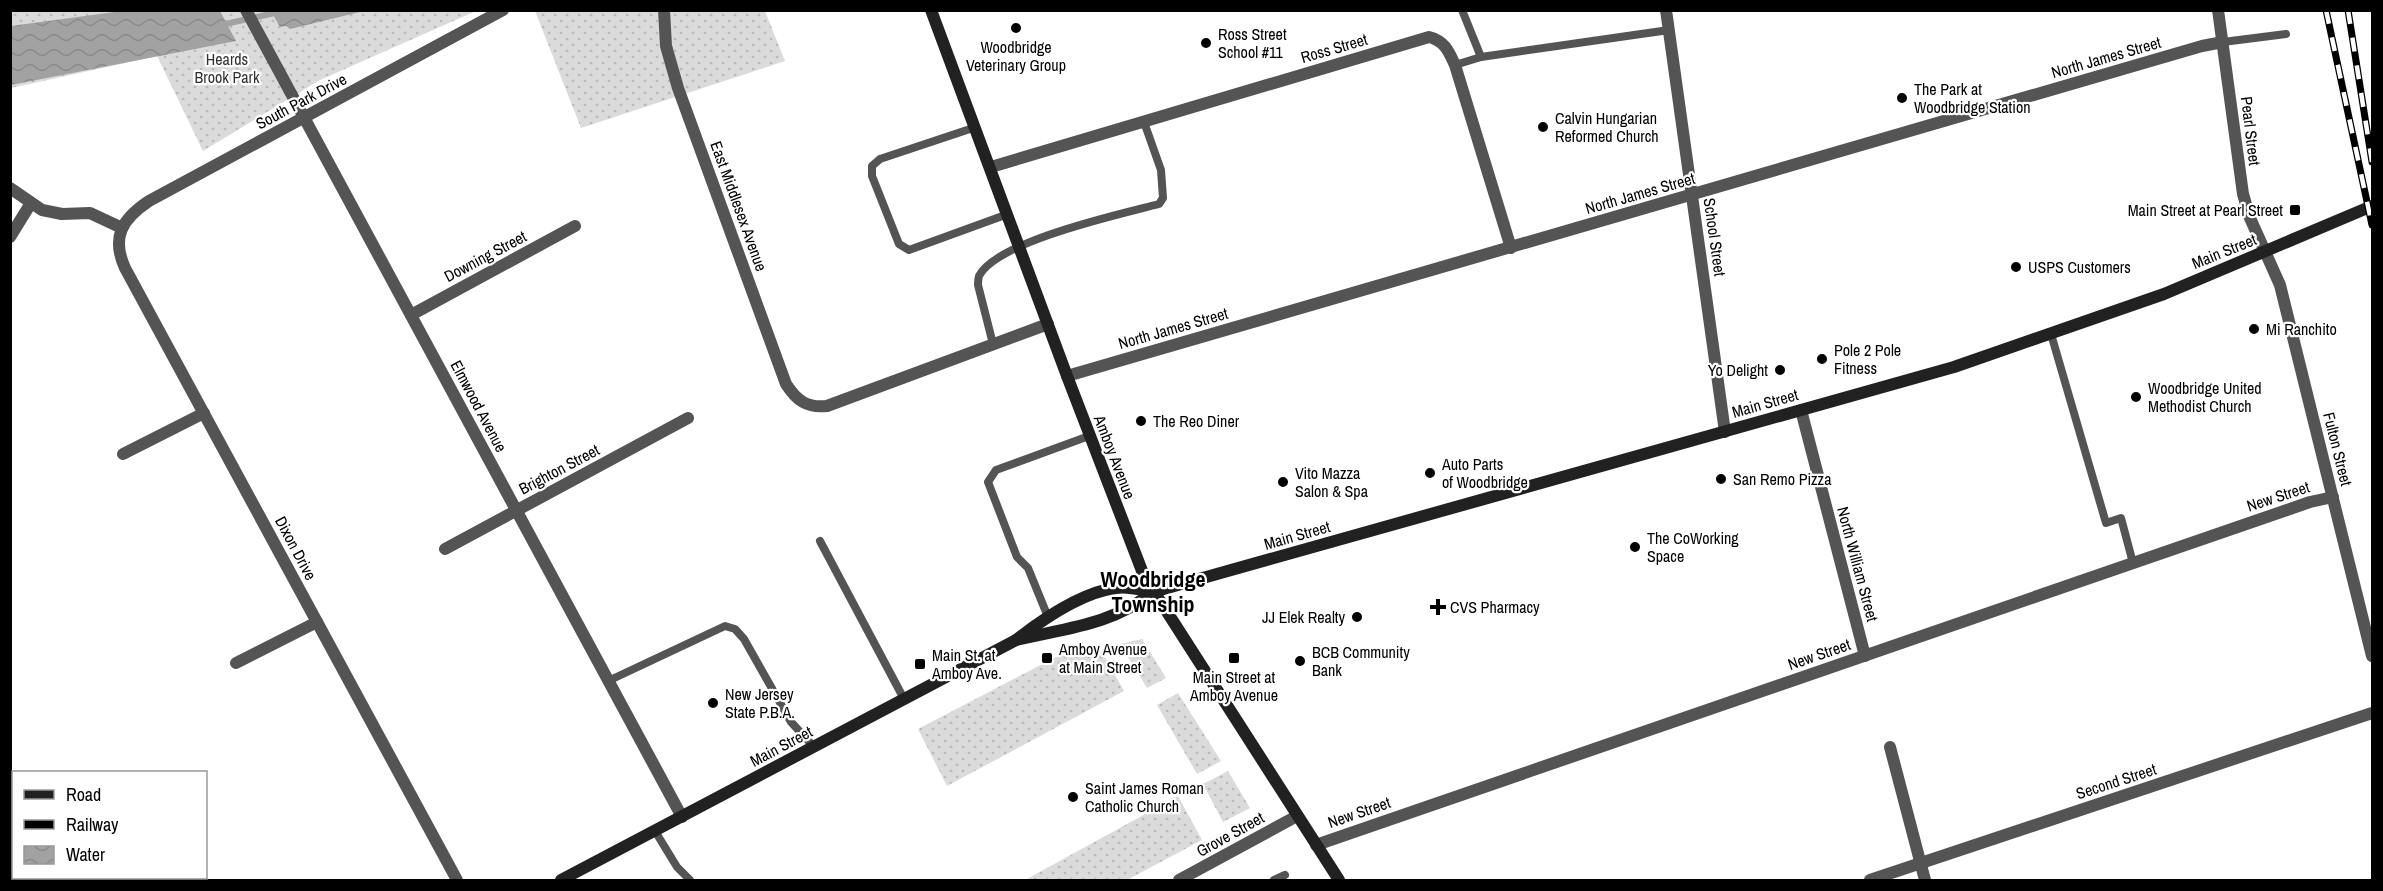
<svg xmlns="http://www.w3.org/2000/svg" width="2383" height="891" viewBox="0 0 2383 891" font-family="'Archivo Narrow',sans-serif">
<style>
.grass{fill:url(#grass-dots)}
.water{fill:url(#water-waves)}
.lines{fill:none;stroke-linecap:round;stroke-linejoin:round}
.stream{stroke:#a2a2a2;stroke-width:6}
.service{stroke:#545454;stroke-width:8}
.minor{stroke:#545454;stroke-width:12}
.secondary{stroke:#212121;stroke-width:12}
.rail-casing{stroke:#000;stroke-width:7}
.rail{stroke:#fff;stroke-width:4.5;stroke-dasharray:14;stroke-linecap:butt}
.poi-dot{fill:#000;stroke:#fff;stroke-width:2}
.labels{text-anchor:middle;stroke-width:4.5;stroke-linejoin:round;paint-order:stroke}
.poi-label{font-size:16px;fill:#000;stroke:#fff;text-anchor:start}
.street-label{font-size:16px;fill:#000;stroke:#fff}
.park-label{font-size:16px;fill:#323232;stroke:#fff}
.district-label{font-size:22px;font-weight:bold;fill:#000;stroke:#fff}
</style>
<defs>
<pattern id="grass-dots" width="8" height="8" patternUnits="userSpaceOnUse" patternTransform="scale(1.5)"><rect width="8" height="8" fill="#dbdbdb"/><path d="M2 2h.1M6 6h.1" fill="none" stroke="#bababa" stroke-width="1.8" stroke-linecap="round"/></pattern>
<pattern id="water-waves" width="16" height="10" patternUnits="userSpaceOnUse" patternTransform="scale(1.5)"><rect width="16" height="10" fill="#a2a2a2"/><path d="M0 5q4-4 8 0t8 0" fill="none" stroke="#8a8a8a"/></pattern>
</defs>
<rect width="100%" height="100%" fill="#fff"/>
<g class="grass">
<path d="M10,11H476L320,80L203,151L157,56L11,88Z"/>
<path d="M535,11H765L785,61L581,128Z"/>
<path d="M1142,639L1166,678L1147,688L1120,644Z"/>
<path d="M1100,648L1124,691L947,786L918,729L1056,657Z"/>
<path d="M1178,693L1221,761L1197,774L1157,705Z"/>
<path d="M1228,771L1250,808L1223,822L1203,784Z"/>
<path d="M1178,796L1202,840L1127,880H1025Z"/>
</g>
<g class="water">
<path d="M129,10L220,11L236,41L11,85V26Z"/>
<path d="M271,11H364L290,29L286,26L280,27Z"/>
</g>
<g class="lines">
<path class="stream" d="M221,25L288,10"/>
<g class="service">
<path d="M1462,10L1481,57L1669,30"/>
<path d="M2223,42L2286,34"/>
<path d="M1455,65L1481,57"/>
<path d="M976,127L880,159L872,166V176L899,244L909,250L1008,214"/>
<path d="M2051,334L2106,523L2121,518L2133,563"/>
<path d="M993,344L978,285C978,282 978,279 979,276C997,241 1121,214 1159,204L1163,198L1161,170L1144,122"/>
<path d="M820,541L904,699"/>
<path d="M1048,617L1028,568L1017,557L988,482L996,470L1089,436"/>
<path d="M608,681L725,626L735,629L744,639L791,722L814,747"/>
<path d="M655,831L677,867L690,880"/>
<path d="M1274,880L1285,875"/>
</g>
<g class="minor">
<path d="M246,10L682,817"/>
<path d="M664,10L666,46L678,88L786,384C797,401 807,408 827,406L1048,324"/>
<path d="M1666,10L1725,432"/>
<path d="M2218,10L2243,194L2250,218L2280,285L2372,656"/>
<path d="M991,167L1429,37C1445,41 1449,52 1455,65L1511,248"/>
<path d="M10,188L42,210L62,214L90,213L122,228"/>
<path d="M10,237L31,203"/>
<path d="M411,315L575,226"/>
<path d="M1067,376L2202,46L2223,42"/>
<path d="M1801,410L1865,656"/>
<path d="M123,454L204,413"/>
<path d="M445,549L688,418"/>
<path d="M236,663L317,622"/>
<path d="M1890,747L1925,880"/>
<path d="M1316,845L2310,502L2333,497"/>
<path d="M457,880L125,268C111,237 122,219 149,201L503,10"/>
<path d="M1179,880L1297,816"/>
<path d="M1870,880L2372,713"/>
</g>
<g class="secondary">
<path d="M931,10L1067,376L1144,576L1339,880"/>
<path d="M1016,640C1066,628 1112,625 1153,592L1954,367L2164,294L2372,206"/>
<path d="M561,880L1016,640C1043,619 1082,592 1116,588C1128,586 1141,590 1153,592"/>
</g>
<g class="rail-casing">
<g id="rail">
<path d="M2326,10L2372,225"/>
<path d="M2348,10L2372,162"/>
</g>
</g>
<use href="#rail" class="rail"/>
</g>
<g class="poi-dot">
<circle cx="1016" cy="28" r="6"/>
<circle cx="1206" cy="43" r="6"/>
<circle cx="1902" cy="98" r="6"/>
<circle cx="1543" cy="127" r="6"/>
<rect x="2289" y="204" width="12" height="12" rx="3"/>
<circle cx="2016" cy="267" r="6"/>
<circle cx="2254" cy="329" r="6"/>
<circle cx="1822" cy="359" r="6"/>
<circle cx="1780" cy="370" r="6"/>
<circle cx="2136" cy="397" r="6"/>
<circle cx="1141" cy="421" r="6"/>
<circle cx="1430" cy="473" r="6"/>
<circle cx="1721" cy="479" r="6"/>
<circle cx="1283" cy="482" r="6"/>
<circle cx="1635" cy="547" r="6"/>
<path d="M1435 598h6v6h6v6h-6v6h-6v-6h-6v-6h6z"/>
<circle cx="1357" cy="617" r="6"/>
<rect x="1041" y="652" width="12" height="12" rx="3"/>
<rect x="1228" y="652" width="12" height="12" rx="3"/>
<circle cx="1300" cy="661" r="6"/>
<rect x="914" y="658" width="12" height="12" rx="3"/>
<circle cx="713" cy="703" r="6"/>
<circle cx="1073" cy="797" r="6"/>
</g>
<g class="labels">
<g class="poi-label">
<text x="1218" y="40">Ross Street<tspan x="1218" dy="18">School #11</tspan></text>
<text x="1016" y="53" text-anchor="middle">Woodbridge<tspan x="1016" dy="18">Veterinary Group</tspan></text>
<text x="1914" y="95">The Park at<tspan x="1914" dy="18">Woodbridge Station</tspan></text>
<text x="1555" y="124">Calvin Hungarian<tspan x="1555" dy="18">Reformed Church</tspan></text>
<text x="2283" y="216" text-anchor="end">Main Street at Pearl Street</text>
<text x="2028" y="273">USPS Customers</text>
<text x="2266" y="335">Mi Ranchito</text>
<text x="1834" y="356">Pole 2 Pole<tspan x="1834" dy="18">Fitness</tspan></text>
<text x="1768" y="376" text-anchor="end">Yo Delight</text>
<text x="2148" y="394">Woodbridge United<tspan x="2148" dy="18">Methodist Church</tspan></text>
<text x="1153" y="427">The Reo Diner</text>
<text x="1442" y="470">Auto Parts<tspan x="1442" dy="18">of Woodbridge</tspan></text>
<text x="1295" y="479">Vito Mazza<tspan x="1295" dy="18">Salon &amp; Spa</tspan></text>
<text x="1733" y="485">San Remo Pizza</text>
<text x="1647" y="544">The CoWorking<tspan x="1647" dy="18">Space</tspan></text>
<text x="1450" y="613">CVS Pharmacy</text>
<text x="1345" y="623" text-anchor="end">JJ Elek Realty</text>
<text x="1059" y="655">Amboy Avenue<tspan x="1059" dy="18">at Main Street</tspan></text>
<text x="1312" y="658">BCB Community<tspan x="1312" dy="18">Bank</tspan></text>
<text x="932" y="661">Main St. at<tspan x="932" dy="18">Amboy Ave.</tspan></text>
<text x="1234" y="683" text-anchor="middle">Main Street at<tspan x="1234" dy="18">Amboy Avenue</tspan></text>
<text x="725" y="700">New Jersey<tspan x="725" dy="18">State P.B.A.</tspan></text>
<text x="1085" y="794">Saint James Roman<tspan x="1085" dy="18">Catholic Church</tspan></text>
</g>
<g class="street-label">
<text transform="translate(1334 48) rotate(-16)" y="6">Ross Street</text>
<text transform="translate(2106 57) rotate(-16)" y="6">North James Street</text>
<text transform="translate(301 101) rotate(-28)" y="6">South Park Drive</text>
<text transform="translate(2251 131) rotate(83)" y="6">Pearl Street</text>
<text transform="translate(1640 193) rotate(-16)" y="6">North James Street</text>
<text transform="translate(739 206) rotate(70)" y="6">East Middlesex Avenue</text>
<text transform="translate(1715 237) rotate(82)" y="6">School Street</text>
<text transform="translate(2224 251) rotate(-22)" y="6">Main Street</text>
<text transform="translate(485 256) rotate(-28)" y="6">Downing Street</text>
<text transform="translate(1173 328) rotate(-16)" y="6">North James Street</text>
<text transform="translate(1765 403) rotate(-16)" y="6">Main Street</text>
<text transform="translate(479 406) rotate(62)" y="6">Elmwood Avenue</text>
<text transform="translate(2338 449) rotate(76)" y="6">Fulton Street</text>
<text transform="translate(1115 457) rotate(69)" y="6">Amboy Avenue</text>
<text transform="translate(559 469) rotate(-28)" y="6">Brighton Street</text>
<text transform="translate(2278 496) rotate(-18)" y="6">New Street</text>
<text transform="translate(1297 535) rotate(-16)" y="6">Main Street</text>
<text transform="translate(296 548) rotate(62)" y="6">Dixon Drive</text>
<text transform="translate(1858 564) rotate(75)" y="6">North William Street</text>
<text transform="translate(1819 654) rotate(-19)" y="6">New Street</text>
<text transform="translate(781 746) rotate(-28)" y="6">Main Street</text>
<text transform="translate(2116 781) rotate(-18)" y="6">Second Street</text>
<text transform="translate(1359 812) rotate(-19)" y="6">New Street</text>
<text transform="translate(1230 834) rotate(-29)" y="6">Grove Street</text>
</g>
<g class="park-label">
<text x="227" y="65">Heards<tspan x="227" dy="18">Brook Park</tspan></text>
</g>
<g class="district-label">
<text x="1153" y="587">Woodbridge<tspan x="1153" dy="25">Township</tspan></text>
</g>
</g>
<rect width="2383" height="891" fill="none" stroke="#000000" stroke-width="24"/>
<rect x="12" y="771" width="195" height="108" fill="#ffffff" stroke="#999999" stroke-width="1.5"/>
<rect x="24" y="790" width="30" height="9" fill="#212121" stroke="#999999" stroke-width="1.5"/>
<text x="66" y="801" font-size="18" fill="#000000">Road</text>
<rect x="24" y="820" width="30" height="9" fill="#000000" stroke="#999999" stroke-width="1.5"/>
<text x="66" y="831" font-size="18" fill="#000000">Railway</text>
<rect x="24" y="846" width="30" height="18" fill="url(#water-waves)" stroke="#999999" stroke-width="1.5"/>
<text x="66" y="861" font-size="18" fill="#000000">Water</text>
</svg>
